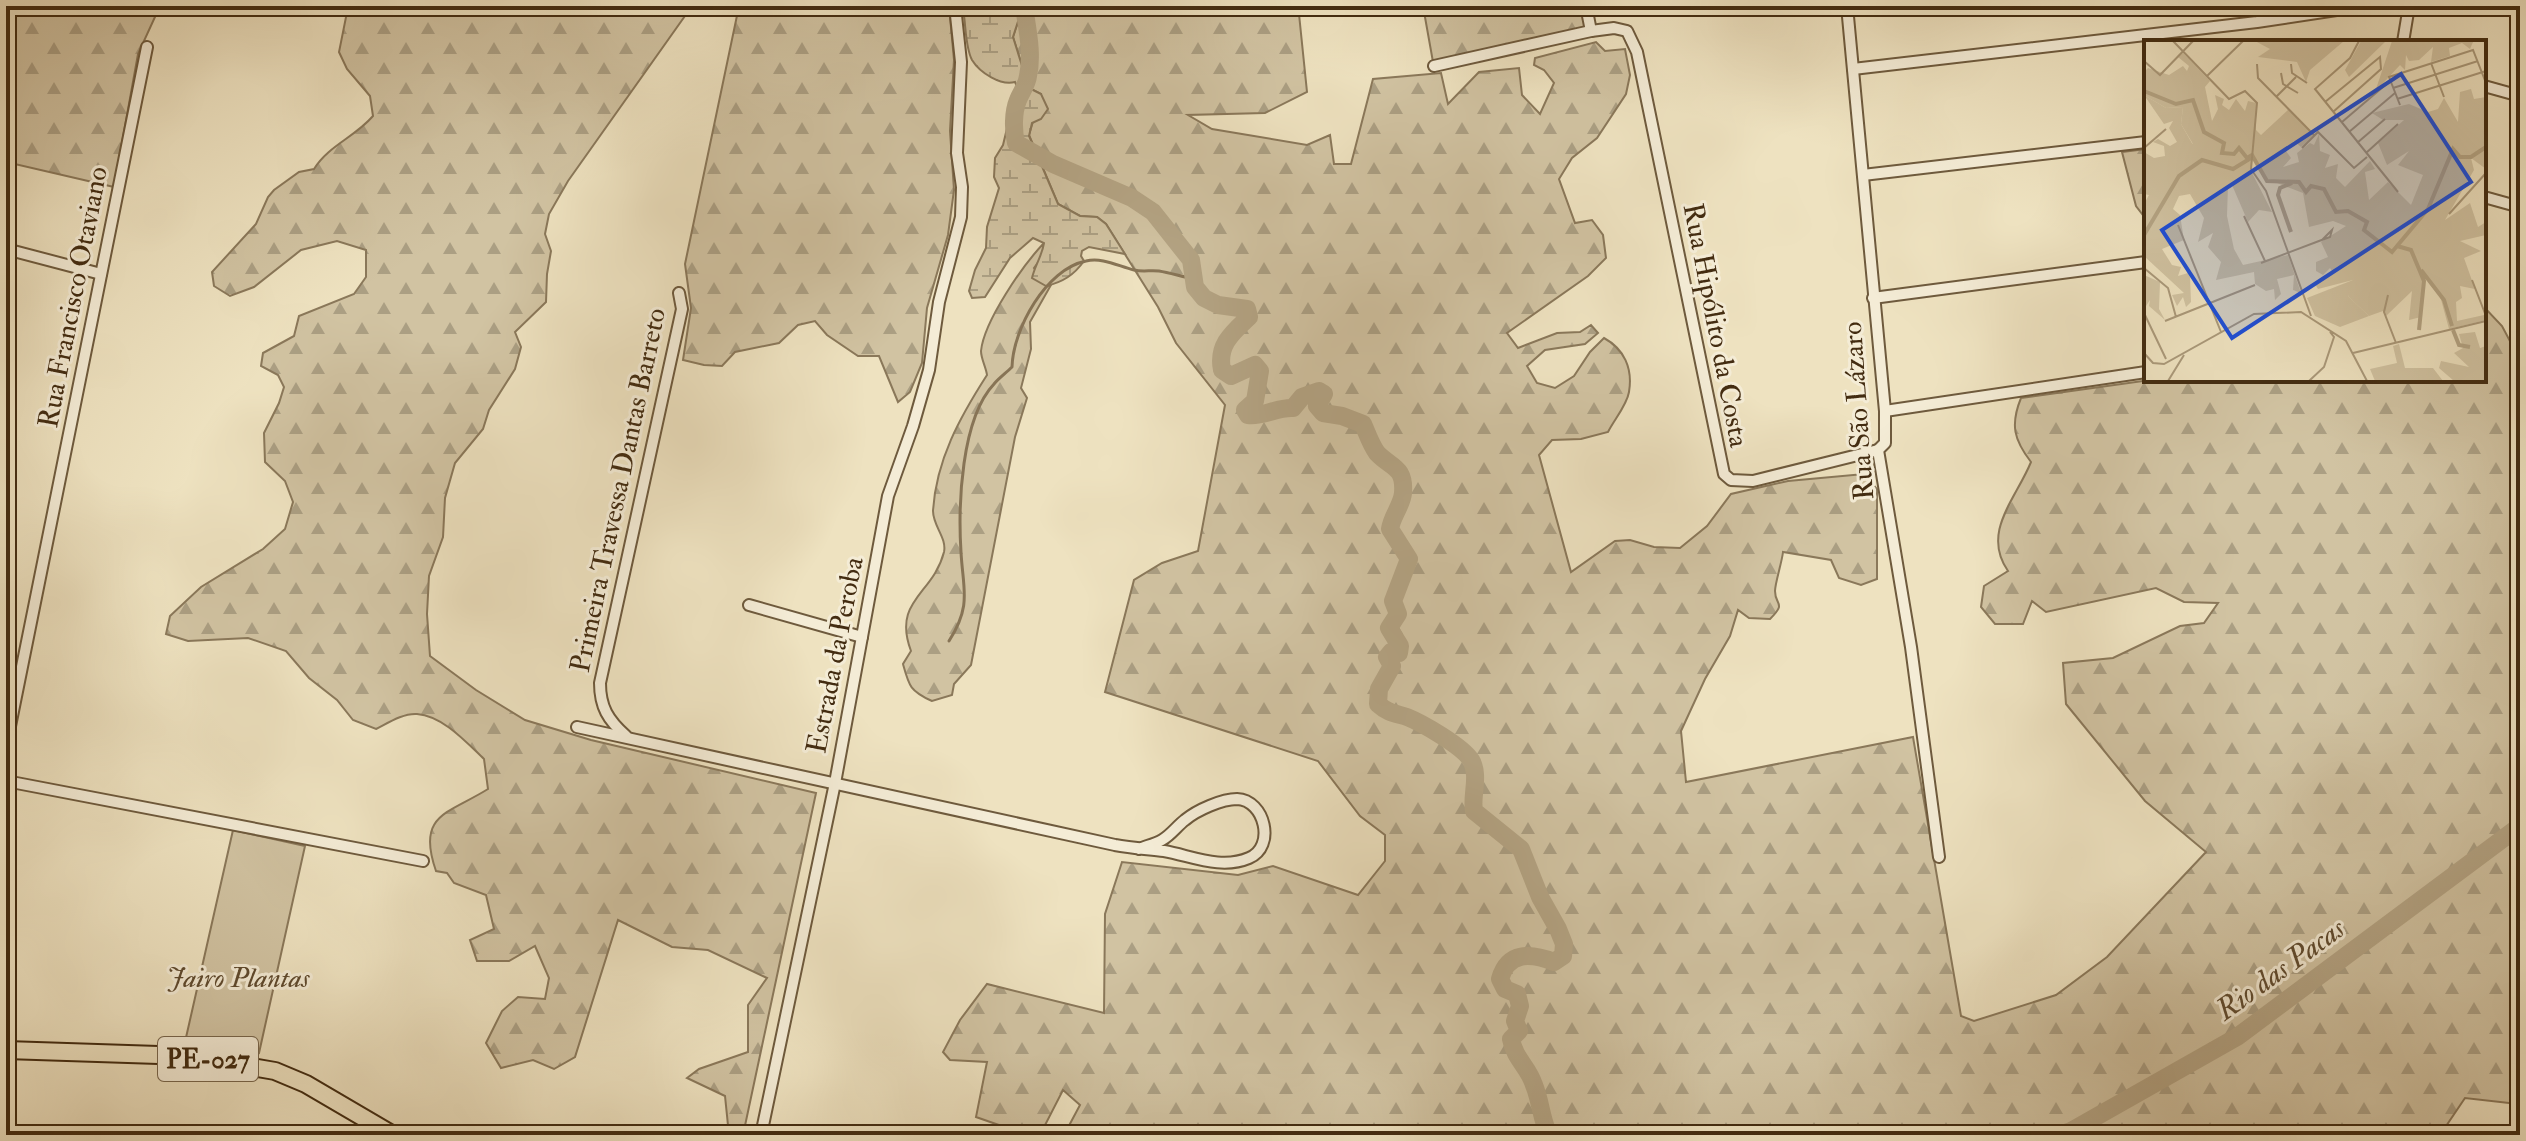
<svg xmlns="http://www.w3.org/2000/svg" width="2526" height="1141" viewBox="0 0 2526 1141" font-family="'IM FELL Double Pica',serif">
<style>
.forest{fill:url(#forest-firs);stroke:#8a785a;stroke-width:2}
.wetland{fill:url(#wetland-marsh);stroke:#8a785a;stroke-width:2}
.garden{fill:#d1c3a2;stroke:#8a785a;stroke-width:2}
.lines{fill:none;stroke-linecap:round;stroke-linejoin:round}
.stream{stroke:#877456;stroke-width:3}
.river{stroke:#b4a484;stroke-width:18}
.minor-casing{stroke:#6e5a3d;stroke-width:14}
.primary-casing{stroke:#432c11;stroke-width:20}
.minor{stroke:#f4ecd6;stroke-width:10}
.primary{stroke:#eee2c0;stroke-width:16}
.labels{text-anchor:middle;stroke-width:6;stroke-linejoin:round;paint-order:stroke}
.shield{fill:#f4ecd6;stroke:#78664c;stroke-width:2}
.shield-label{font-size:26px;font-weight:bold;fill:#432c11}
.street-label{font-size:28px;fill:#432c11;stroke:#f4ecd6}
.park-label{font-size:28px;font-style:italic;fill:#5f4a2e;stroke:#f4ecd6}
.water-label{font-size:30px;font-style:italic;fill:#5f4a2e;stroke:#f4ecd6}
.inset-river{fill:none;stroke:#b4a484;stroke-width:4}
.inset-road{fill:none;stroke:#aa997a;stroke-width:2}
.view{fill:#1d4ed8;fill-opacity:0.15;stroke:#1d4ed8;stroke-width:4}
.inset-edge{fill:none;stroke:#432c11;stroke-width:4}
</style>
<defs>
<pattern id="forest-firs" width="22" height="20" patternUnits="userSpaceOnUse" patternTransform="scale(2)"><rect width="22" height="20" fill="#d1c3a2"/><path d="M5 1l3.5 6h-7zM16 11l3.5 6h-7z" fill="#ab9f83"/></pattern>
<pattern id="wetland-marsh" width="20" height="14" patternUnits="userSpaceOnUse" patternTransform="scale(2)"><rect width="20" height="14" fill="#d1c3a2"/><path d="M1 5h8M5 5V1M11 12h8M15 12V8" fill="none" stroke="#ab9f83"/></pattern>
</defs>
<rect width="100%" height="100%" fill="#eee2c0"/>
<filter id="stains"><feTurbulence type="fractalNoise" baseFrequency=".0025" numOctaves="4"/><feColorMatrix values="0 0 0 0 .2 0 0 0 0 .09 0 0 0 0 .02 0 0 0 .5 -.17"/></filter>
<radialGradient id="worn" r=".72"><stop offset=".6" stop-color="#630" stop-opacity="0"/><stop offset="1" stop-color="#630" stop-opacity=".3"/></radialGradient>
<g class="forest">
<path d="M6,6H160L138,54L114,187L6,162Z"/>
<path d="M352,6H692L568,181L549,214L545,234L551,251L547,274L546,302L515,332L521,347L515,369L489,410L483,429L455,463L445,498L443,537L429,576L427,614L430,656L476,690L525,720L591,740L816,793L743,1135H729L725,1096L687,1078L699,1069L748,1052V1005L767,978L708,950L672,947L618,920L575,1057L554,1069L533,1060L501,1068L486,1043L502,1011L518,997L545,999L549,978L535,946L509,961H477L470,940L494,929L486,895L454,883L447,873L436,871C416,814 448,814 488,789L484,759C466,742 443,716 417,714C403,713 388,723 376,729L353,720L337,700L309,678L286,651L248,638L188,641L166,634L170,616L201,587L263,549L285,529L293,502L285,481L265,462L264,433L279,403L284,387L278,375L261,366L263,353L294,336L299,316L354,294L366,277V250L337,241L301,250L254,287L230,296L214,286L212,272L256,224L268,197L274,190L299,172L314,169C328,146 355,137 373,116L370,96L347,69L339,52L346,17Z"/>
<path d="M739,6H949L954,60L950,131L954,190L948,235L927,308L922,363L910,392L898,402L879,356H858L827,335L815,321L798,325L779,343L735,352L722,366L704,365L683,360L691,308L685,264Z"/>
<path d="M1023,6H1324L1299,14L1307,92L1265,113L1188,115L1212,129L1307,145L1330,135L1334,164H1351L1373,79L1441,73L1448,104L1479,72L1519,68L1522,95L1540,114L1554,83L1544,70L1534,65L1535,58L1596,42L1605,51L1625,49L1630,75L1626,94L1597,138L1572,158L1559,179L1575,223L1592,220L1603,235L1606,258L1588,276L1507,333L1518,348L1557,333L1580,332L1591,325L1598,333L1585,344L1545,350L1527,366L1537,383L1555,388L1574,376L1590,352L1604,338C1624,349 1633,368 1629,392C1627,405 1614,420 1608,432L1581,439L1552,440L1539,455L1571,572L1615,541L1630,540L1654,547L1680,548L1707,526L1731,494L1788,481L1864,474L1877,489V579L1861,585L1839,578L1831,560L1783,552C1782,562 1775,583 1775,591C1775,606 1787,602 1770,619L1749,618L1738,610L1730,636L1705,679L1681,731L1686,782L1913,737L1961,1016L1974,1021L2056,995L2107,957L2206,852L2145,801L2066,704L2063,663L2113,658L2180,626L2204,623L2218,603L2184,602L2156,588L2046,612L2032,601L2023,624H1995L1981,607L1984,586L2008,571C1981,532 2016,499 2031,462C2014,440 2010,425 2021,398L2150,380H2484V307L2502,326L2520,360V1101L2509,1103L2465,1098L2440,1135H1064L1080,1105L1063,1090L1041,1133L1016,1131L976,1117L987,1062L950,1060L943,1052L960,1020L987,984L1104,1013L1105,914L1122,862L1238,875L1273,866L1358,895L1385,861V835L1360,816L1318,761L1105,692L1134,580L1162,563L1198,551L1225,405L1176,343L1158,307L1106,224L1097,217L1080,216L1058,204L1029,135L1041,94L1029,88L1013,37Z"/>
<path d="M1423,6H1581L1586,29L1433,62Z"/>
<path d="M2146,149V219L2136,206L2122,152Z"/>
<path d="M1044,243L1042,257L1034,268L1046,286L1051,285L1030,322L1031,349L1021,388L1027,398L1015,437L971,665L954,684L952,695L932,701C910,691 909,686 903,664L911,651C892,600 933,595 944,552C947,538 933,526 933,511C936,460 960,417 987,375C986,367 981,359 981,351C984,321 1023,265 1044,243Z"/>
</g>
<path class="wetland" d="M965,6L989,8L1023,6L1013,37L1029,88L1041,94L1048,109L1041,119L1032,123L1029,136L1058,204L1080,216L1097,217L1106,224L1125,254L1089,247L1082,251L1081,256L1084,261C1074,275 1063,282 1046,286L1032,278C1035,265 1042,256 1044,243L1033,238L1010,258L985,297L972,298L969,291L975,270L986,248L987,227L999,188L994,177L995,158L1003,145L1017,87L1015,82C1001,86 980,73 972,60C965,47 966,24 963,9Z"/>
<path class="garden" d="M233,830L305,846L259,1053L185,1042Z"/>
<g class="lines">
<path class="stream" d="M949,641C972,605 963,590 961,552C958,505 961,419 994,384C999,378 1006,373 1012,367C1013,329 1046,269 1086,261C1102,257 1118,266 1134,270C1142,272 1151,270 1159,271C1171,273 1183,277 1195,279"/>
<g class="river">
<path d="M1024,6C1027,29 1033,53 1028,76C1027,85 1021,92 1018,100C1013,112 1013,130 1016,143L1053,164L1132,198L1153,212L1191,260L1195,287L1204,298L1218,305L1247,309L1249,317C1232,333 1217,345 1222,370L1231,376L1255,365L1260,371L1255,401L1245,410L1248,415C1264,417 1277,407 1293,408L1302,397L1319,391L1324,394L1317,406L1323,413L1342,416L1363,424C1367,433 1371,445 1377,453C1391,468 1405,466 1403,493C1402,505 1392,516 1390,529L1409,559L1393,601L1398,614L1389,628L1400,646L1399,653L1391,652L1387,657L1392,666L1379,689L1378,704C1388,713 1394,713 1407,717C1422,723 1462,746 1471,760C1480,775 1471,796 1474,811L1521,849L1540,897L1558,929L1564,944L1563,956L1554,962C1531,953 1508,951 1500,979L1505,989L1517,994L1520,1006L1515,1021L1519,1031L1511,1039C1515,1060 1528,1066 1534,1085C1541,1102 1541,1119 1549,1135"/>
<path d="M2059,1135L2071,1131L2237,1037L2520,826"/>
</g>
<g class="minor-casing">
<g id="minor">
<path d="M1586,6L1591,31"/>
<path d="M1847,6L1885,411V443L1878,450L1911,647L1939,857"/>
<path d="M2403,42L2409,6"/>
<path d="M1434,66L1591,31L1614,28L1627,31L1637,52L1724,474L1731,480L1753,481L1878,450"/>
<path d="M1853,69L2257,22L2363,6"/>
<path d="M2484,86L2520,96"/>
<path d="M1863,175L2146,142"/>
<path d="M2484,197L2520,207"/>
<path d="M6,249L101,274"/>
<path d="M1873,298L2146,262"/>
<path d="M1885,411L2146,372"/>
<path d="M749,605L862,637"/>
<path d="M577,727L1115,845C1131,848 1148,849 1164,851C1192,856 1221,870 1249,858C1276,847 1265,800 1237,799C1222,799 1197,810 1185,820C1177,826 1171,835 1162,840C1155,844 1146,846 1139,849"/>
<path d="M626,736C608,720 600,707 600,683L682,309L679,293"/>
<path d="M6,746L147,47"/>
<path d="M6,781L423,861"/>
<path d="M761,1135L835,783L888,496L913,426L929,370L939,302L961,217L962,187L957,153L961,62L955,6"/>
</g>
</g>
<g class="primary-casing">
<path id="primary" d="M6,1050L189,1056L275,1071L306,1084L393,1135"/>
</g>
<use href="#minor" class="minor"/>
<use href="#primary" class="primary"/>
</g>
<g class="labels">
<rect class="shield" x="158" y="1037" width="100" height="44" rx="6"/>
<g class="shield-label">
<text x="208" y="1068">PE-027</text>
</g>
<g class="street-label">
<text transform="translate(72 297) rotate(-79)" y="10">Rua Francisco Otaviano</text>
<text transform="translate(1717 325) rotate(79)" y="10">Rua Hipólito da Costa</text>
<text transform="translate(1857 411) rotate(-94)" y="10">Rua São Lázaro</text>
<text transform="translate(617 490) rotate(-78)" y="10">Primeira Travessa Dantas Barreto</text>
<text transform="translate(834 655) rotate(-79)" y="10">Estrada da Peroba</text>
</g>
<g class="park-label">
<text x="238" y="987">Jairo Plantas</text>
</g>
<g class="water-label">
<text transform="translate(2280 969) rotate(-36)" y="10">Rio das Pacas</text>
</g>
</g>
<g transform="translate(2144 40)">
<rect width="342" height="342" fill="#eee2c0"/>
<path d="M0,55L22,68L39,67L37,84L49,105L33,102L25,88L29,81L20,84Z" fill="#d1c3a2"/>
<path d="M111,1H200L166,30L162,42L153,22L114,17L126,9ZM217,1H242L205,37L201,30ZM248,1H328L329,2L326,9L318,3L305,8L306,16L287,22L289,7L275,20L265,21L262,15L261,30L256,25L231,52ZM39,13L66,41L61,47L68,81L74,69L71,55L80,59L78,65L85,70L92,59L101,71L104,61L112,63V90L117,95L145,69L170,95L157,107L150,101L142,111L147,118L139,127L155,122L153,113L166,103L170,105L175,94L176,111L186,115L181,128L194,124L192,138L201,147L226,121L231,129L221,132L225,160L244,142L267,165L279,135L254,125L265,111L243,125L234,103L260,80H239L228,73L265,64L284,72L294,69L300,58L314,82L316,52L327,49L330,59L342,57V129L327,118L330,130L301,180L326,163L334,187L342,182V195L316,201L337,211L320,218L331,249L316,246L318,258L312,262L313,281L340,275L342,280L305,289L295,252L279,233L277,277L265,280L268,251L242,276L239,271L225,276L204,256L209,240L174,249L171,244L188,231L186,228L179,235L172,231V222L184,217L177,202L202,186L189,181L165,187L159,153L123,139L110,116L106,129L128,172L115,170L104,182L88,145L84,146L83,176L90,209L99,225L144,215L157,253L149,250L150,235L133,239L137,254L131,260L130,249L122,251L111,244L110,232L72,240L77,222L64,207L69,193L54,202L60,178L46,154L35,156L29,169L36,175L40,200L18,209L28,225L37,227L34,236L44,233L46,237L47,262L42,267L39,257L33,266L28,255L40,253L0,216V164L5,155L0,154V112L10,118L21,116L20,106L9,102L14,99L26,106L38,99L49,104L37,84L39,67L22,68L0,55V32L4,28L25,35L39,26L43,31L45,26L34,17ZM0,235L16,242L15,269L21,280L5,266L6,260L0,269ZM331,292L336,308L342,306V341H310L295,328L297,321L325,327L310,313L319,308L315,294ZM255,304L261,328H289L299,341H231L226,329L253,323L249,306Z" fill="#d1c3a2"/>
<path d="M209,240L212,246L204,256L225,276L196,287L171,276L163,258Z" fill="#d1c3a2"/>
<path class="inset-river" d="M0,51L32,64L49,60L60,92L80,103L78,113L90,114L95,108L103,118L108,115L123,141L155,142L162,152L167,146L180,149L192,172L204,171L223,182L220,190L248,212L284,169L309,109L316,117H327L342,107M147,192L134,155L136,148L148,143M0,195L35,136L58,120L89,129L107,118M253,206L267,210L280,241L275,290M277,230L300,260L308,286M309,290L315,305L326,307"/>
<path class="inset-road" d="M29,1L85,59L101,51L113,63L107,129L122,151L167,276M215,1L206,18L171,49L254,152M0,21L16,35L49,1M287,23L300,57M113,24L114,38L170,95M147,24L148,33L163,43M137,33L139,44L154,53M63,36L99,1M249,48L334,21M133,56L152,37M253,59L342,31M181,62L236,17L237,29L189,72M256,65L245,37L329,10L342,43M198,82L246,41M205,92L251,53M213,103L241,79M0,108L22,89M158,108L174,92L210,128L223,117M222,113L254,84M305,174L342,133M100,176L121,221M34,185L77,292M117,223L175,201L186,197L188,190L178,200M0,228L24,248L32,277M328,240L342,276M244,255L240,272L252,303M0,273L22,319M21,281L111,245M0,313L9,323L20,324L110,274L157,272L202,301L223,341M209,313L342,281M24,341L40,315M165,341L180,327L190,297L186,292"/>
<path class="view" d="M257,34L327,142L88,298L18,190Z"/>
<rect width="342" height="342" class="inset-edge"/>
</g>
<rect width="2526" height="1141" fill="none" stroke="#eee2c0" stroke-width="32"/>
<rect x="8" y="8" width="2510" height="1125" fill="none" stroke="#432c11" stroke-width="4"/>
<rect x="16" y="16" width="2494" height="1109" fill="none" stroke="#432c11" stroke-width="2"/>
<rect width="100%" height="100%" filter="url(#stains)"/>
<rect width="100%" height="100%" fill="url(#worn)"/>
</svg>
